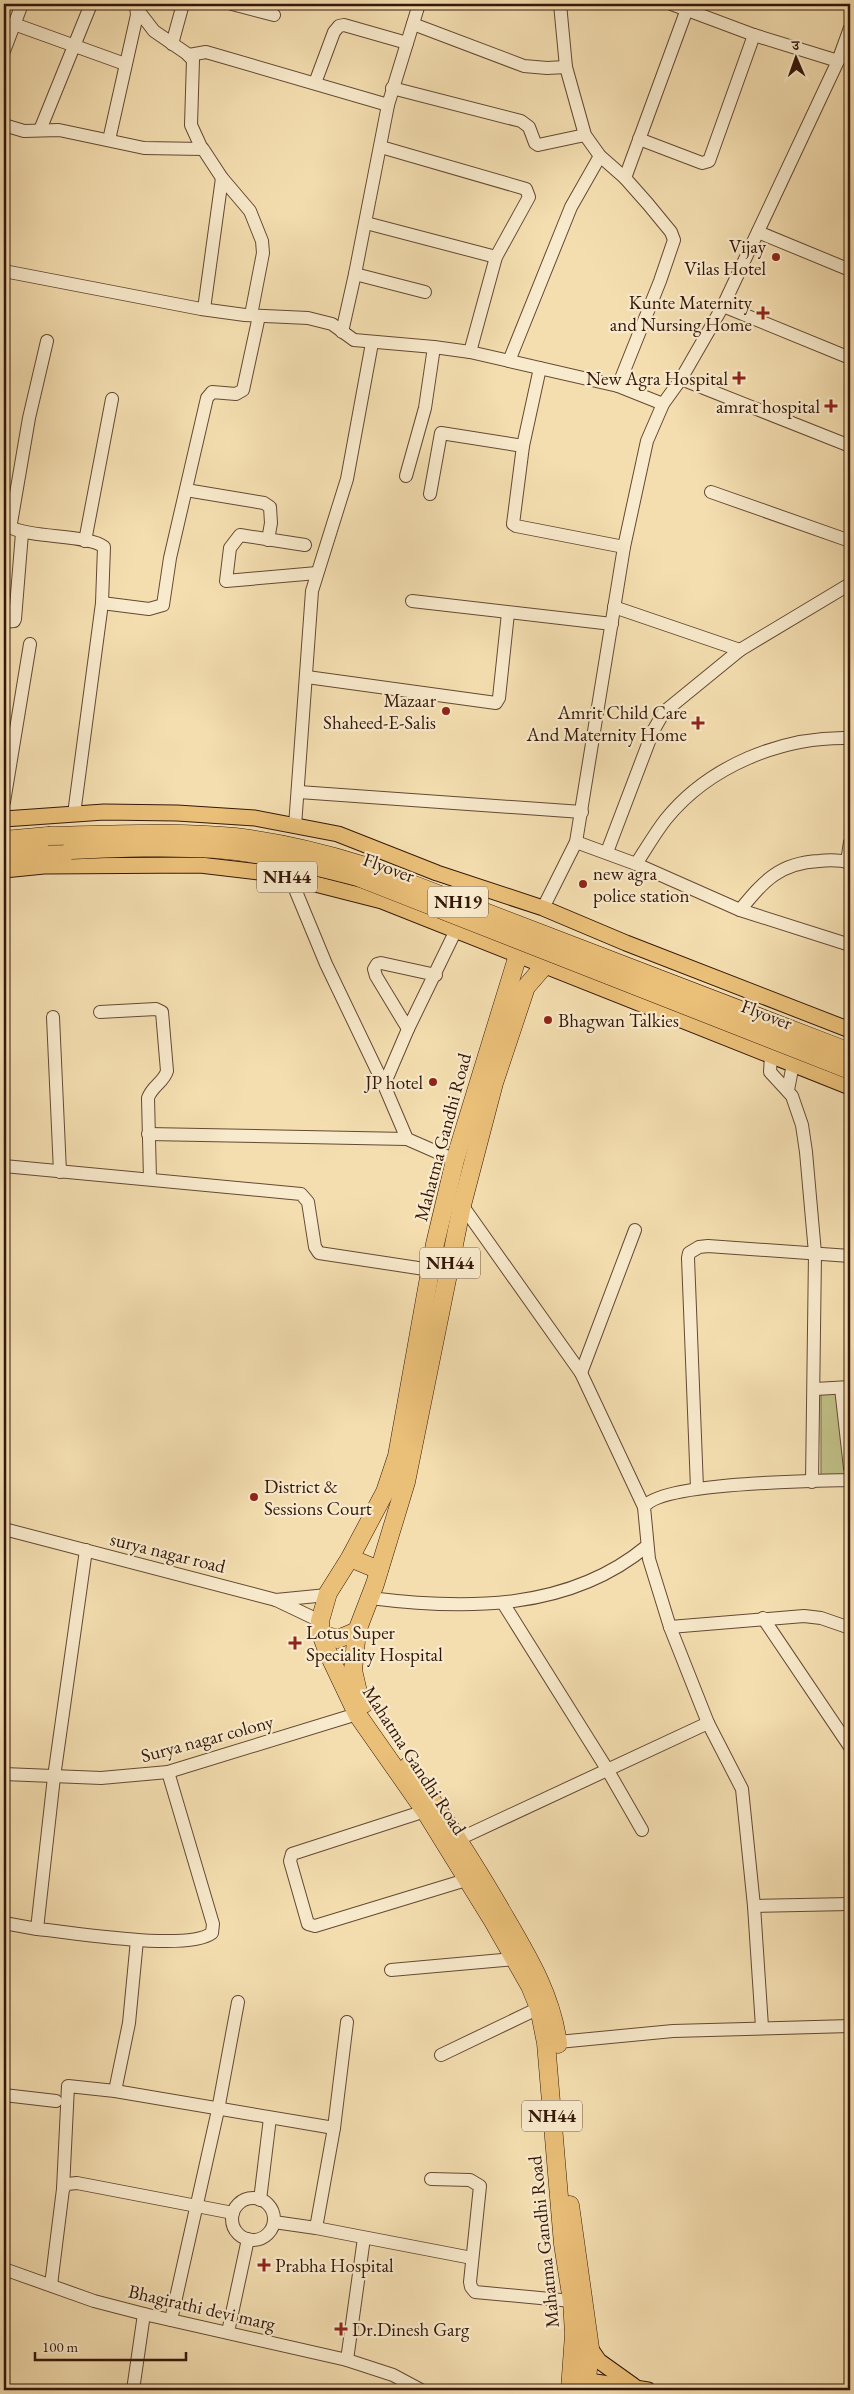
<svg xmlns="http://www.w3.org/2000/svg" width="854" height="2394" viewBox="0 0 854 2394" font-family="'EB Garamond','Noto Serif Devanagari',serif">
<style>
.green{fill:#c1c087;stroke:#7a6c48}
.lines{fill:none;stroke-linecap:round;stroke-linejoin:round}
.minor-casing{stroke:#644933;stroke-width:14}
.major-casing{stroke:#341709;stroke-width:17}
.highway-casing{stroke:#341709;stroke-width:19}
.minor{stroke:#f8eacc;stroke-width:12}
.major{stroke:#eabf78;stroke-width:15}
.highway{stroke:#eabf78;stroke-width:18}
.highway-bridge-casing{stroke:#341709;stroke-width:19;stroke-linecap:butt}
.highway-bridge{stroke:#eabf78;stroke-width:18}
.poi-dot{fill:#8f2418;stroke:#f8eacc;stroke-width:2}
.labels{text-anchor:middle;stroke-width:4.5;stroke-linejoin:round;paint-order:stroke}
.shield{fill:#f8eacc;stroke:#6f5644;stroke-width:1}
.shield-label{font-size:18px;font-weight:bold;fill:#341709}
.poi-label{font-size:19px;fill:#341709;stroke:#f8eacc;text-anchor:end}
.street-label{font-size:19px;fill:#341709;stroke:#f8eacc}
</style>
<rect width="100%" height="100%" fill="#f4deb0"/>
<filter id="stains"><feTurbulence type="fractalNoise" baseFrequency=".004" numOctaves="4"/><feColorMatrix values="0 0 0 0 .2 0 0 0 0 .09 0 0 0 0 .02 0 0 0 .5 -.17"/></filter>
<radialGradient id="worn" r=".72"><stop offset=".6" stop-color="#630" stop-opacity="0"/><stop offset="1" stop-color="#630" stop-opacity=".3"/></radialGradient>
<path class="green" d="M850,1388V1476L821,1478V1390Z"/>
<g class="lines">
<g class="minor-casing">
<g id="minor">
<path d="M232,4L274,15"/>
<path d="M560,4L566,67L585,135L600,156L625,178L648,204L671,232L674,240L660,281L618,386"/>
<path d="M671,4L754,35L838,61"/>
<path d="M137,9L154,31L186,53L193,60L191,125L201,147"/>
<path d="M14,24L125,64"/>
<path d="M413,24L524,66L547,68L566,67"/>
<path d="M172,44L183,4"/>
<path d="M4,51L22,4"/>
<path d="M189,55L206,52L388,105"/>
<path d="M315,83L334,32L339,26L344,25L407,43"/>
<path d="M392,88L521,121L529,127L535,143L538,145L585,135"/>
<path d="M4,125L24,131L59,130L144,148L203,149L222,178L250,211L262,241L263,253L251,315"/>
<path d="M40,130L91,4"/>
<path d="M639,139L702,163L709,161L754,35"/>
<path d="M109,140L137,15L136,6"/>
<path d="M381,147L526,189L529,197L496,257L470,352"/>
<path d="M625,178L687,9"/>
<path d="M366,223L496,257"/>
<path d="M758,232L850,270"/>
<path d="M4,271L201,309L245,315L308,318L332,324L354,340L434,347L470,352L618,386L663,404"/>
<path d="M355,274L425,292"/>
<path d="M723,306L850,358"/>
<path d="M204,309L222,178"/>
<path d="M342,332L355,274L388,105L419,4"/>
<path d="M47,341L29,418L11,523L12,528C33,538 91,535 104,547L102,603L74,814"/>
<path d="M509,361L571,207L600,156"/>
<path d="M540,368L523,446L513,524L516,526L624,547"/>
<path d="M681,379L850,446"/>
<path d="M406,476L425,408L434,347"/>
<path d="M186,490L264,503L270,507L271,523L268,540"/>
<path d="M711,492L850,541"/>
<path d="M430,494L441,433L523,446"/>
<path d="M85,541L112,399"/>
<path d="M305,545L240,535L230,548L226,581L317,573"/>
<path d="M412,601L612,624"/>
<path d="M102,603L149,609L163,605L170,558L207,398L212,392L236,394L243,390L259,316"/>
<path d="M614,607L740,650"/>
<path d="M4,622L14,621L15,619L22,533"/>
<path d="M307,677L496,703L499,698L508,613"/>
<path d="M299,792L582,812"/>
<path d="M4,802L30,644"/>
<path d="M295,826L312,591L347,479L372,343"/>
<path d="M576,842L636,864L740,910L850,945"/>
<path d="M607,852L653,731L664,712L740,650L850,584"/>
<path d="M847,862L850,842"/>
<path d="M636,864C646,849 655,833 666,819C709,766 782,736 850,738"/>
<path d="M290,877L326,964L384,1085"/>
<path d="M543,908L576,842L624,547L647,441L663,404L681,379L723,306L838,61L850,28"/>
<path d="M740,910C764,881 779,863 819,861C829,860 841,860 850,863"/>
<path d="M436,975L381,963L377,964L374,969L376,976L408,1029L456,930"/>
<path d="M100,1012L156,1009L162,1012L167,1071C164,1082 152,1086 148,1098L150,1179"/>
<path d="M53,1017L60,1172"/>
<path d="M408,1029L384,1085L407,1139L455,1160"/>
<path d="M771,1055L770,1072L792,1096L802,1125L806,1152L815,1253L812,1482"/>
<path d="M788,1090L793,1064"/>
<path d="M148,1134L407,1139"/>
<path d="M4,1166L301,1194L308,1202L315,1247L319,1253L431,1270"/>
<path d="M462,1205L581,1373L644,1507"/>
<path d="M581,1373L635,1230"/>
<path d="M841,1388L850,1468"/>
<path d="M815,1389L850,1387"/>
<path d="M697,1488L688,1258L689,1253L699,1247L708,1246L850,1256"/>
<path d="M4,1529L276,1600L320,1621"/>
<path d="M86,1550L54,1777L37,1929C71,1932 187,1952 212,1933L213,1924L168,1772"/>
<path d="M370,1598C465,1610 569,1611 647,1546"/>
<path d="M276,1600L327,1595"/>
<path d="M503,1603L607,1769L642,1830"/>
<path d="M763,1618L850,1747"/>
<path d="M670,1627L804,1616L821,1618L850,1628"/>
<path d="M4,1774L101,1778L168,1772L357,1714"/>
<path d="M425,1811L292,1854L290,1861L308,1924L315,1926L466,1880"/>
<path d="M459,1839L708,1723"/>
<path d="M754,1906L850,1904"/>
<path d="M4,1923L37,1929"/>
<path d="M391,1970L514,1959"/>
<path d="M762,2027L754,1906L742,1789L708,1723L670,1627L649,1559L644,1507C661,1482 815,1481 850,1480"/>
<path d="M558,2042L673,2031L850,2026"/>
<path d="M441,2055L539,2008"/>
<path d="M115,2091L129,2023L137,1940"/>
<path d="M4,2095L56,2101"/>
<path d="M431,2179L470,2180L480,2186L470,2282L471,2287L475,2292L572,2301"/>
<path d="M63,2189L68,2086L115,2091L334,2128"/>
<circle cx="253" cy="2219" r="21"/>
<path d="M260,2200L270,2118"/>
<path d="M274,2222L316,2228L334,2128L347,2022"/>
<path d="M316,2228L472,2258"/>
<path d="M4,2269L94,2301L144,2314L347,2360L393,2375L421,2390"/>
<path d="M51,2285L63,2189L67,2184L77,2183L233,2213"/>
<path d="M171,2320L218,2110L238,2002"/>
<path d="M228,2332L248,2239"/>
<path d="M347,2360L364,2238"/>
<path d="M133,2390L144,2314"/>
</g>
</g>
<g class="major-casing">
<g id="major">
<path d="M4,819L104,812L177,813L255,818L338,834L437,873L543,908L626,943L850,1030"/>
<path d="M4,870L44,866L200,865L276,874L382,901L850,1087"/>
<path d="M590,2348L599,2361L634,2386"/>
<path d="M576,2379L648,2390"/>
</g>
</g>
<g class="highway-casing">
<g id="highway">
<path d="M4,840L48,836"/>
<path d="M4,857L71,850"/>
<path d="M518,955L455,1160L435,1244L397,1456L385,1492L350,1558L328,1593L320,1621L321,1634L328,1653L357,1714L425,1811L493,1921L530,1986L539,2008L546,2043L563,2244L572,2301L574,2334L570,2390"/>
<path d="M350,1558L379,1570"/>
<path d="M321,1634L338,1639L357,1631"/>
<path d="M364,1704L358,1692L353,1670L357,1631L375,1584L406,1482L462,1205L494,1083L526,987L545,965"/>
<path d="M408,1766C443,1816 476,1866 506,1919C530,1960 552,1997 558,2044"/>
<path d="M570,2205L590,2348L586,2390"/>
</g>
</g>
<use href="#minor" class="minor"/>
<use href="#major" class="major"/>
<use href="#highway" class="highway"/>
<g class="highway-bridge-casing">
<g id="highway-bridge">
<path d="M48,836C110,835 173,831 235,837C278,842 320,852 362,865L850,1052"/>
<path d="M71,850C119,848 167,846 216,849C264,853 311,865 358,877L850,1070"/>
</g>
</g>
<use href="#highway-bridge" class="highway-bridge"/>
</g>
<g class="poi-dot">
<circle cx="776" cy="257" r="5"/>
<path d="M760.5 305.5h5v5h5v5h-5v5h-5v-5h-5v-5h5z"/>
<path d="M736.5 370.5h5v5h5v5h-5v5h-5v-5h-5v-5h5z"/>
<path d="M828.5 398.5h5v5h5v5h-5v5h-5v-5h-5v-5h5z"/>
<circle cx="446" cy="711" r="5"/>
<path d="M695.5 715.5h5v5h5v5h-5v5h-5v-5h-5v-5h5z"/>
<circle cx="583" cy="884" r="5"/>
<circle cx="548" cy="1020" r="5"/>
<circle cx="433" cy="1082" r="5"/>
<circle cx="254" cy="1497" r="5"/>
<path d="M292.5 1635.5h5v5h5v5h-5v5h-5v-5h-5v-5h5z"/>
<path d="M261.5 2257.5h5v5h5v5h-5v5h-5v-5h-5v-5h5z"/>
<path d="M338.5 2321.5h5v5h5v5h-5v5h-5v-5h-5v-5h5z"/>
</g>
<g class="labels">
<g class="shield">
<rect x="257" y="861.5" width="60" height="31" rx="4"/>
<rect x="428" y="886.5" width="60" height="31" rx="4"/>
<rect x="420" y="1247.5" width="60" height="31" rx="4"/>
<rect x="522" y="2100.5" width="60" height="31" rx="4"/>
</g>
<g class="shield-label">
<text x="287" y="883">NH44</text>
<text x="458" y="908">NH19</text>
<text x="450" y="1269">NH44</text>
<text x="552" y="2122">NH44</text>
</g>
<g class="poi-label">
<text x="766" y="253">Vijay<tspan x="766" dy="22">Vilas Hotel</tspan></text>
<text x="752" y="309">Kunte Maternity<tspan x="752" dy="22">and Nursing Home</tspan></text>
<text x="728" y="385">New Agra Hospital</text>
<text x="820" y="413">amrat hospital</text>
<text x="436" y="707">Mazaar<tspan x="436" dy="22">Shaheed-E-Salis</tspan></text>
<text x="687" y="719">Amrit Child Care<tspan x="687" dy="22">And Maternity Home</tspan></text>
<text x="593" y="880" text-anchor="start">new agra<tspan x="593" dy="22">police station</tspan></text>
<text x="558" y="1027" text-anchor="start">Bhagwan Talkies</text>
<text x="423" y="1089">JP hotel</text>
<text x="264" y="1493" text-anchor="start">District &amp;<tspan x="264" dy="22">Sessions Court</tspan></text>
<text x="306" y="1639" text-anchor="start">Lotus Super<tspan x="306" dy="22">Speciality Hospital</tspan></text>
<text x="275" y="2272" text-anchor="start">Prabha Hospital</text>
<text x="352" y="2336" text-anchor="start">Dr.Dinesh Garg</text>
</g>
<g class="street-label">
<text transform="translate(389 867) rotate(20)" y="7">Flyover</text>
<text transform="translate(767 1014) rotate(21)" y="7">Flyover</text>
<text transform="translate(442 1137) rotate(-75)" y="7">Mahatma Gandhi Road</text>
<text transform="translate(168 1552) rotate(14)" y="7">surya nagar road</text>
<text transform="translate(207 1738) rotate(-15)" y="7">Surya nagar colony</text>
<text transform="translate(415 1760) rotate(57)" y="7">Mahatma Gandhi Road</text>
<text transform="translate(543 2242) rotate(-96)" y="7">Mahatma Gandhi Road</text>
<text transform="translate(202 2307) rotate(13)" y="7">Bhagirathi devi marg</text>
</g>
</g>
<rect width="854" height="2394" fill="none" stroke="#f4deb0" stroke-width="20"/>
<rect x="5" y="5" width="844" height="2384" fill="none" stroke="#341709" stroke-width="2.5"/>
<rect x="10" y="10" width="834" height="2374" fill="none" stroke="#341709"/>
<g transform="translate(796 58) rotate(358)" stroke="#f8eacc" stroke-width="4" paint-order="stroke">
<path d="M0-4L9 19L0 12L-9 19Z" fill="#341709"/>
<text y="-8" font-size="14" font-weight="bold" text-anchor="middle" fill="#341709">उ</text>
</g>
<path d="M35 2352v8h151v-8" fill="none" stroke="#341709" stroke-width="2.5"/>
<text x="42" y="2352" font-size="15" fill="#341709" stroke="#f8eacc" stroke-width="4" paint-order="stroke">100 m</text>
<rect width="100%" height="100%" filter="url(#stains)"/>
<rect width="100%" height="100%" fill="url(#worn)"/>
</svg>
